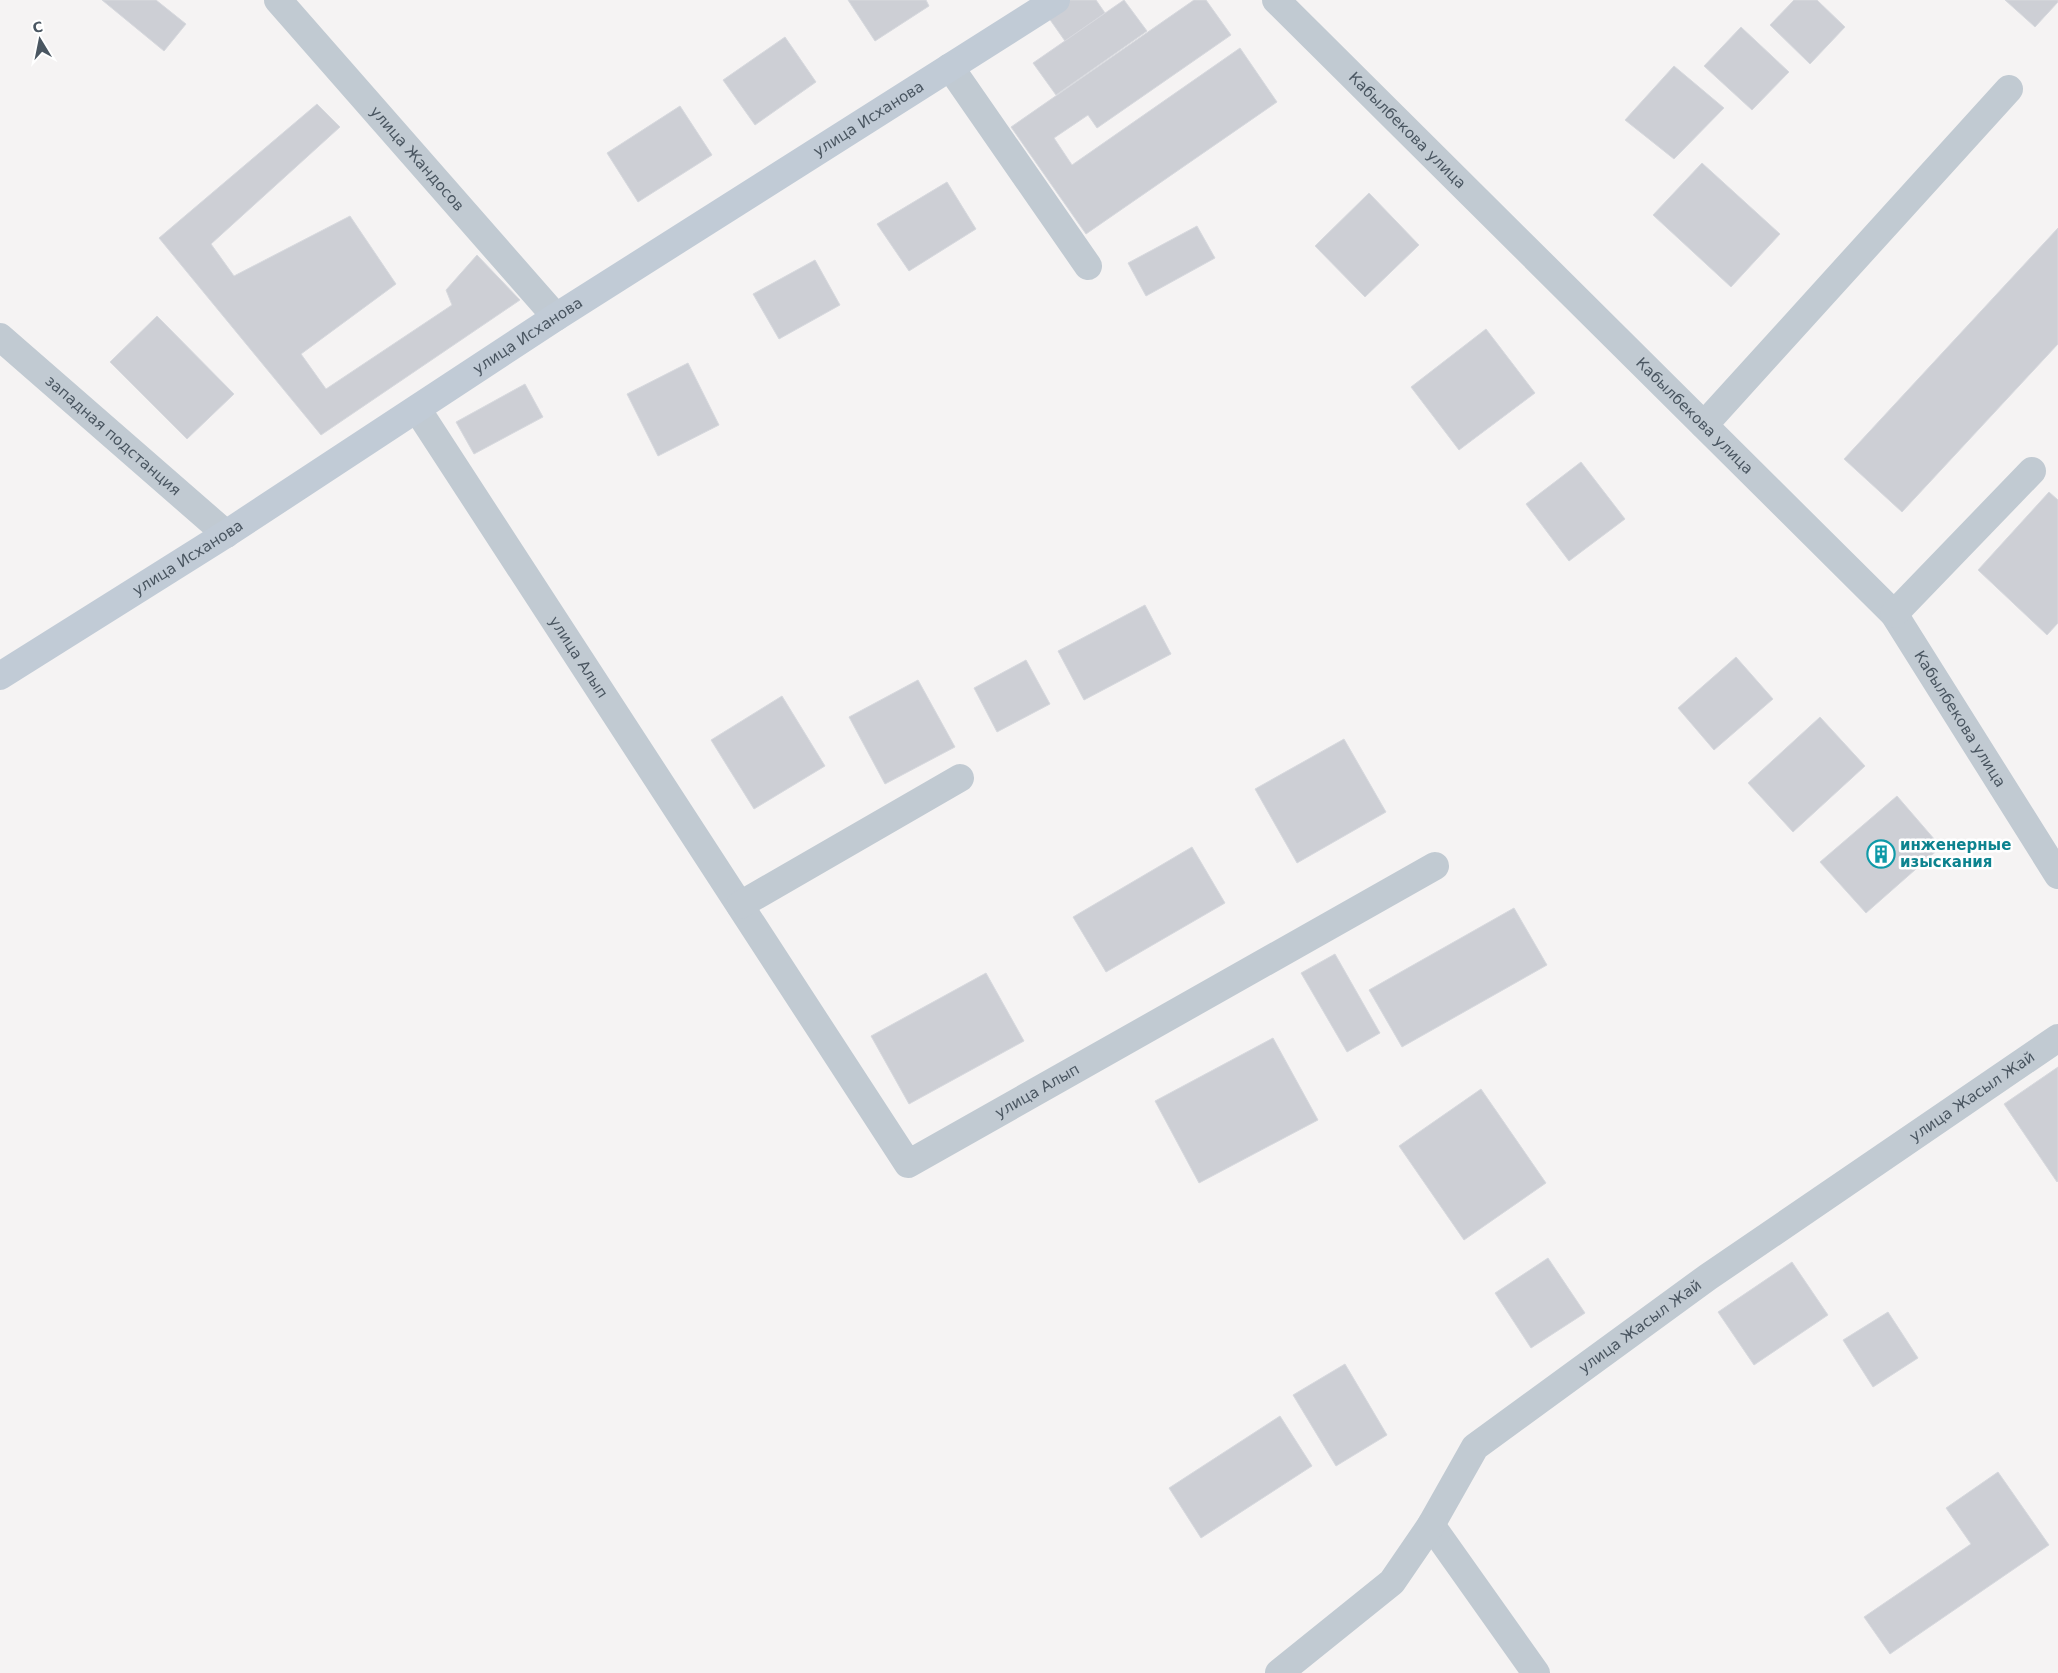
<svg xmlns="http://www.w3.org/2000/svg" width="2058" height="1673" viewBox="0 0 2058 1673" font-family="'DejaVu Sans',sans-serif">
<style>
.building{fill:#cdcfd5;stroke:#d7d9de}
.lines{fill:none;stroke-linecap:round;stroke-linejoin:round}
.minor{stroke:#c1cad2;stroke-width:28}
.secondary{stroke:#c1cbd6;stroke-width:28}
.labels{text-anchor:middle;stroke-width:5;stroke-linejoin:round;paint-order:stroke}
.street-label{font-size:15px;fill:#4a5661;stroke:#fff}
.culture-label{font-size:15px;font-weight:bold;fill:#0d838f;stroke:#fff;text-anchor:start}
</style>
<rect width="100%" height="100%" fill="#f5f3f3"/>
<g class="building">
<path d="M102,0H156L186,24L164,51Z"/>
<path d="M848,0H926L929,6L875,41Z"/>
<path d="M1066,0H1096L1105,13L1065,41L1046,14Z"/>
<path d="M1124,0L1147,31L1056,95L1033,63Z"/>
<path d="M1194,0H1206L1231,35L1097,128L1088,115L1054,138L1072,165L1240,48L1277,102L1086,234L1011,127Z"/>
<path d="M1794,0H1817L1845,27L1810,64L1770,25Z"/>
<path d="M2005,0H2058V2L2035,27Z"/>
<path d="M1741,27L1789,72L1752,110L1704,66Z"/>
<path d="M785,37L816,82L755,125L723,80Z"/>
<path d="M1674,66L1724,108L1674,159L1625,120Z"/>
<path d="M317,104L340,127L211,244L234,276L350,216L396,284L301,354L326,389L452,305L446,290L477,255L520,300L321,435L159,238Z"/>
<path d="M680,106L712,155L638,202L607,153Z"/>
<path d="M1702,163L1780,234L1731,287L1653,215Z"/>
<path d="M947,182L976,229L909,271L877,224Z"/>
<path d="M1369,193L1419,245L1365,297L1315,246Z"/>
<path d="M1197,226L1215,258L1146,296L1128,263Z"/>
<path d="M2058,228V344L1902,512L1844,459Z"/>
<path d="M815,260L840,305L779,339L753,294Z"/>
<path d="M157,316L234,394L187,439L110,362Z"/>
<path d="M1486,329L1535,393L1459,450L1411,387Z"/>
<path d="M688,363L719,425L658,456L627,394Z"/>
<path d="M525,384L543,417L474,454L456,422Z"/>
<path d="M1581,462L1625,519L1569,561L1526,504Z"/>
<path d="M2049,492L2058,500V623L2047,635L1978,570Z"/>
<path d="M1145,605L1171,654L1084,700L1058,651Z"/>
<path d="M1736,657L1773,699L1714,750L1678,708Z"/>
<path d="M1026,660L1050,704L997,732L974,688Z"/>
<path d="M918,680L955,747L885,784L849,717Z"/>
<path d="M782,696L825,766L754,809L711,740Z"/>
<path d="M1820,717L1865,766L1793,832L1748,783Z"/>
<path d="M1344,739L1386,812L1297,863L1255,789Z"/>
<path d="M1897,796L1941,847L1866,913L1820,862Z"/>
<path d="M1192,847L1225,903L1106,972L1073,917Z"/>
<path d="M1514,908L1547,965L1402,1047L1369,990Z"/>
<path d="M1335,954L1380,1033L1347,1052L1301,973Z"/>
<path d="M986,973L1024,1041L909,1104L871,1036Z"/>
<path d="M1273,1038L1318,1120L1199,1183L1155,1101Z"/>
<path d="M2058,1067V1181L2057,1182L2004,1104Z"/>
<path d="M1481,1089L1546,1183L1464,1240L1399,1146Z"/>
<path d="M1548,1258L1585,1313L1531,1348L1495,1293Z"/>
<path d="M1792,1262L1828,1315L1754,1365L1718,1312Z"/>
<path d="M1888,1312L1918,1358L1873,1387L1843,1340Z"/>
<path d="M1345,1364L1387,1435L1336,1466L1293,1395Z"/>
<path d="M1280,1416L1312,1466L1201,1538L1169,1488Z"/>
<path d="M1998,1472L2049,1545L1890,1654L1864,1617L1971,1544L1946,1508Z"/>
</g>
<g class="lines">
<g class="minor">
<path id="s1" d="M278,0L556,317"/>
<path id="s2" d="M1276,0L1894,614L2058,875"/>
<path d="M950,67L1088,266"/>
<path id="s3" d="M0,337L226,534"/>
<path id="s4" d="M417,409L908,1164L1435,866"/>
<path d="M1704,425L2009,89"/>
<path d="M1894,614L2032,471"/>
<path d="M740,905L960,778"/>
<path d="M1431,1525L1536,1673"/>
<path id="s5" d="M1279,1673L1392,1582L1431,1525L1475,1447L1708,1277L2058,1038"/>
</g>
<path class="secondary" id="s6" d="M0,676L226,534L556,317L1056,0"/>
</g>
<defs>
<g id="building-ring" transform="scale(1.4375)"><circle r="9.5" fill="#fff" stroke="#0f9aa8" stroke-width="1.5"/><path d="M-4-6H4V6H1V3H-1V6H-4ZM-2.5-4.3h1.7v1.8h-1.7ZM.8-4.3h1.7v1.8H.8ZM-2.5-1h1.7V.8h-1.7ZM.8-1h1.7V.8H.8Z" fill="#0f9aa8"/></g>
</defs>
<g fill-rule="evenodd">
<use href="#building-ring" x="1881" y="854"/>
</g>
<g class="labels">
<g class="street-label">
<text dy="5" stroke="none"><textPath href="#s6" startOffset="1032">улица Исханова</textPath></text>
<text dy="5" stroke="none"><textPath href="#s2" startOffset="185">Кабылбекова улица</textPath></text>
<text dy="5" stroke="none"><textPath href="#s1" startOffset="211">улица Жандосов</textPath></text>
<text dy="5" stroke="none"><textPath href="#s6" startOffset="628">улица Исханова</textPath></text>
<text dy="5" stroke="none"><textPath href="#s2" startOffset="590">Кабылбекова улица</textPath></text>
<text dy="5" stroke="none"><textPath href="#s3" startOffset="150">западная подстанция</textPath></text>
<text dy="5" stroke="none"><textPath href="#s6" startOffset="222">улица Исханова</textPath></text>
<text dy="5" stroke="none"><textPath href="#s4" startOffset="296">улица Алып</textPath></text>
<text dy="5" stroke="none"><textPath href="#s2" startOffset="995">Кабылбекова улица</textPath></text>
<text dy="5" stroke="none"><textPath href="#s4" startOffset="1049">улица Алып</textPath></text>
<text dy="5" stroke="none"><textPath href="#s5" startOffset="912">улица Жасыл Жай</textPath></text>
<text dy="5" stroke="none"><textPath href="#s5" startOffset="508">улица Жасыл Жай</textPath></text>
</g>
<g class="culture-label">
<text x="1900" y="850">инженерные<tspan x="1900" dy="17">изыскания</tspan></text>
</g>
</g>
<g transform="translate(40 40) rotate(350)" stroke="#ffffff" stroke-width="4" paint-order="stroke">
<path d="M0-4L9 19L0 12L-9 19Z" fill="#4a5661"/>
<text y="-8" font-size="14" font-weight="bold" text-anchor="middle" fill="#4a5661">С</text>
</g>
</svg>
